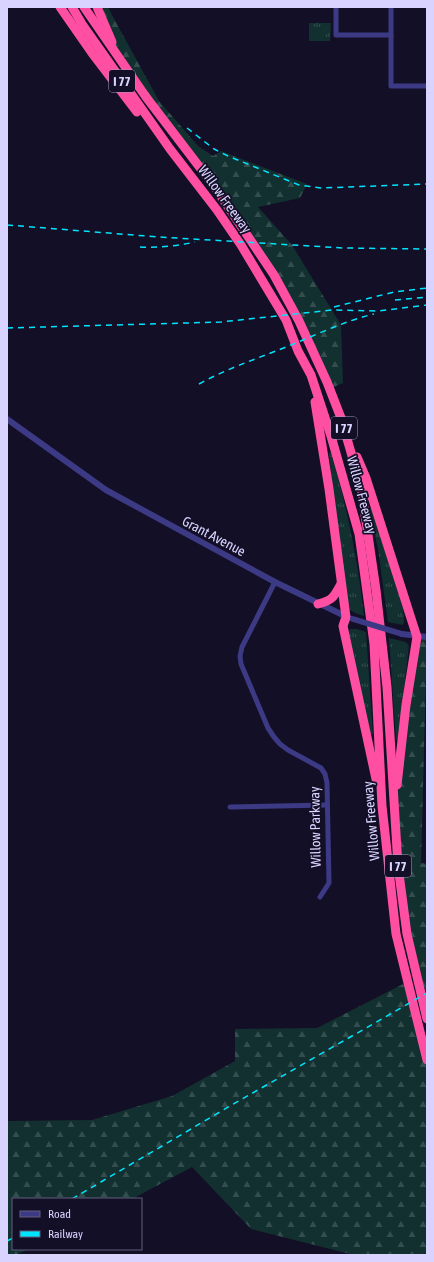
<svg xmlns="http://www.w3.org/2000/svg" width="434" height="1262" viewBox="0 0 434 1262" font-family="'Asap Condensed',sans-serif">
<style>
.grass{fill:url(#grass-tufts)}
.forest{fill:url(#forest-firs)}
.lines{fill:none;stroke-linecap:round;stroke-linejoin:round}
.minor{stroke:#3d3a85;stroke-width:5}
.tertiary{stroke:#3d3a85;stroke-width:6}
.motorway{stroke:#ff4fa3;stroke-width:9}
.rail{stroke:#00e5ff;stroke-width:1.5;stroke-dasharray:6 5;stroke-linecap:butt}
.tertiary-bridge{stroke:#3d3a85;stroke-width:6}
.labels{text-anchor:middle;stroke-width:3.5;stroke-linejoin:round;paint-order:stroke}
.shield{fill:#130f26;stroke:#9e99be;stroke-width:1}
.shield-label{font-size:13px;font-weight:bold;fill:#d9d4ff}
.street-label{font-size:14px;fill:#d9d4ff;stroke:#130f26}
</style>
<defs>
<pattern id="grass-tufts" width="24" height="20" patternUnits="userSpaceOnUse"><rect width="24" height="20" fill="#12302f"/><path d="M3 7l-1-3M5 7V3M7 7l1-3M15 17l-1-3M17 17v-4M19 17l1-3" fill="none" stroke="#344d4e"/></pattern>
<pattern id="forest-firs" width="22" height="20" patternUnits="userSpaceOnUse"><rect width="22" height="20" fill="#12302f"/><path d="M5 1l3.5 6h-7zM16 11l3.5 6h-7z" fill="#344d4e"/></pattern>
</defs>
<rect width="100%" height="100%" fill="#130f26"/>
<g class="grass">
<path d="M309,23H331L330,41H309Z"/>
<path d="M329,452L331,453C347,507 358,560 364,616L355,613L347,608L337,527Z"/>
<path d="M369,509H372L403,609L404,621L403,625L388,622L378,549Z"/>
<path d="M350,629H357L366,632L373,734H370L348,633Z"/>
<path d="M389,638L406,642L409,646L398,739L396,740Z"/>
</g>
<g class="forest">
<path d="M97,7H108L112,15L159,101L198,146L213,156L221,151L307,184L300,198L258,207L292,245L341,325L343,383L329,389L274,275L120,61Z"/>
<path d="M417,637H427L421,863L427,864V990L421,994L407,934L394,812Z"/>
<path d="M407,982L427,1060V1255H354L251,1229L192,1167L132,1199H13V1249H29L15,1255H7L8,1121L92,1120L172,1096L235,1061V1029L317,1028Z"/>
</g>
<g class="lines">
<g class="minor">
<path d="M336,7V35H391"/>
<path d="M391,7V86H427"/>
<path d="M275,582L242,647L240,656L241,664L268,728L274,737L280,744L288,750L321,768L325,774L327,783L329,883L320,897"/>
<path d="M230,807L327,805"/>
</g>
<g class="tertiary">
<path d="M7,419L106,490L275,582L349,618"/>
<path d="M402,634L427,637"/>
</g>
<g class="motorway">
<path d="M60,7L92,53L137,112"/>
<path d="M72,7L82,24L170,149L217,210L241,245L286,320L298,351L311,375L331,436L359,534L364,570L374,644L382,806L396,934L427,1060"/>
<path d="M84,7L146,97L214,186L274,275L299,321L327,382L341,418L361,487L376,590L387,687L398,866L407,934L427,1019"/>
<path d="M97,7L112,42"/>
<path d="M315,402L329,489L346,617L343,626L376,779"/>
<path d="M357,457L366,478L417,637L406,705L397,785"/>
<path d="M318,604C333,600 334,597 341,584"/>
</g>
<g class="rail">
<path d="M187,128L214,149L228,156L299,185L321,188L427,184"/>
<path d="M7,225L159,237L344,248L427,249"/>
<path d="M140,247C159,248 177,246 195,242"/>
<path d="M395,300L427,297"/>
<path d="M334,307L394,292L427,288"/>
<path d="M7,328L221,322L332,310L378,311L427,305"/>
<path d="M199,384C226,369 256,359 286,347C314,336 344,321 374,314"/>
<path d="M72,1199L230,1106L427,993"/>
<path d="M7,1241L13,1238"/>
</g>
<path class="tertiary-bridge" d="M353,619L402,634"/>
</g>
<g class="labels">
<g class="shield">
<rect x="109" y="70" width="26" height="22" rx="3"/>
<rect x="331" y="417" width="26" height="22" rx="3"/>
<rect x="385" y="855" width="26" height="22" rx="3"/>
</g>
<g class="shield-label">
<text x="122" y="86">I 77</text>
<text x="344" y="433">I 77</text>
<text x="398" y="871">I 77</text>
</g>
<g class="street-label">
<text transform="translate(225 199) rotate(54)" y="5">Willow Freeway</text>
<text transform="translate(362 495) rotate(75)" y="5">Willow Freeway</text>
<text transform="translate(214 536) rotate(28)" y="5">Grant Avenue</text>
<text transform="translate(371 821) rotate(-95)" y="5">Willow Freeway</text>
<text transform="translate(315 827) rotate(-91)" y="5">Willow Parkway</text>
</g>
</g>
<rect width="434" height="1262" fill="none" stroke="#d9d4ff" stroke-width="16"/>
<rect x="12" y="1198" width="130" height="52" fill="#130f26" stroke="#625e7d"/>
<rect x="20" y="1211" width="20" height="6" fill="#3d3a85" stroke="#625e7d"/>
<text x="48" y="1218" font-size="12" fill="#d9d4ff">Road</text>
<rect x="20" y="1231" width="20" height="6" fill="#00e5ff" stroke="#625e7d"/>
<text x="48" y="1238" font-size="12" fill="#d9d4ff">Railway</text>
</svg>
